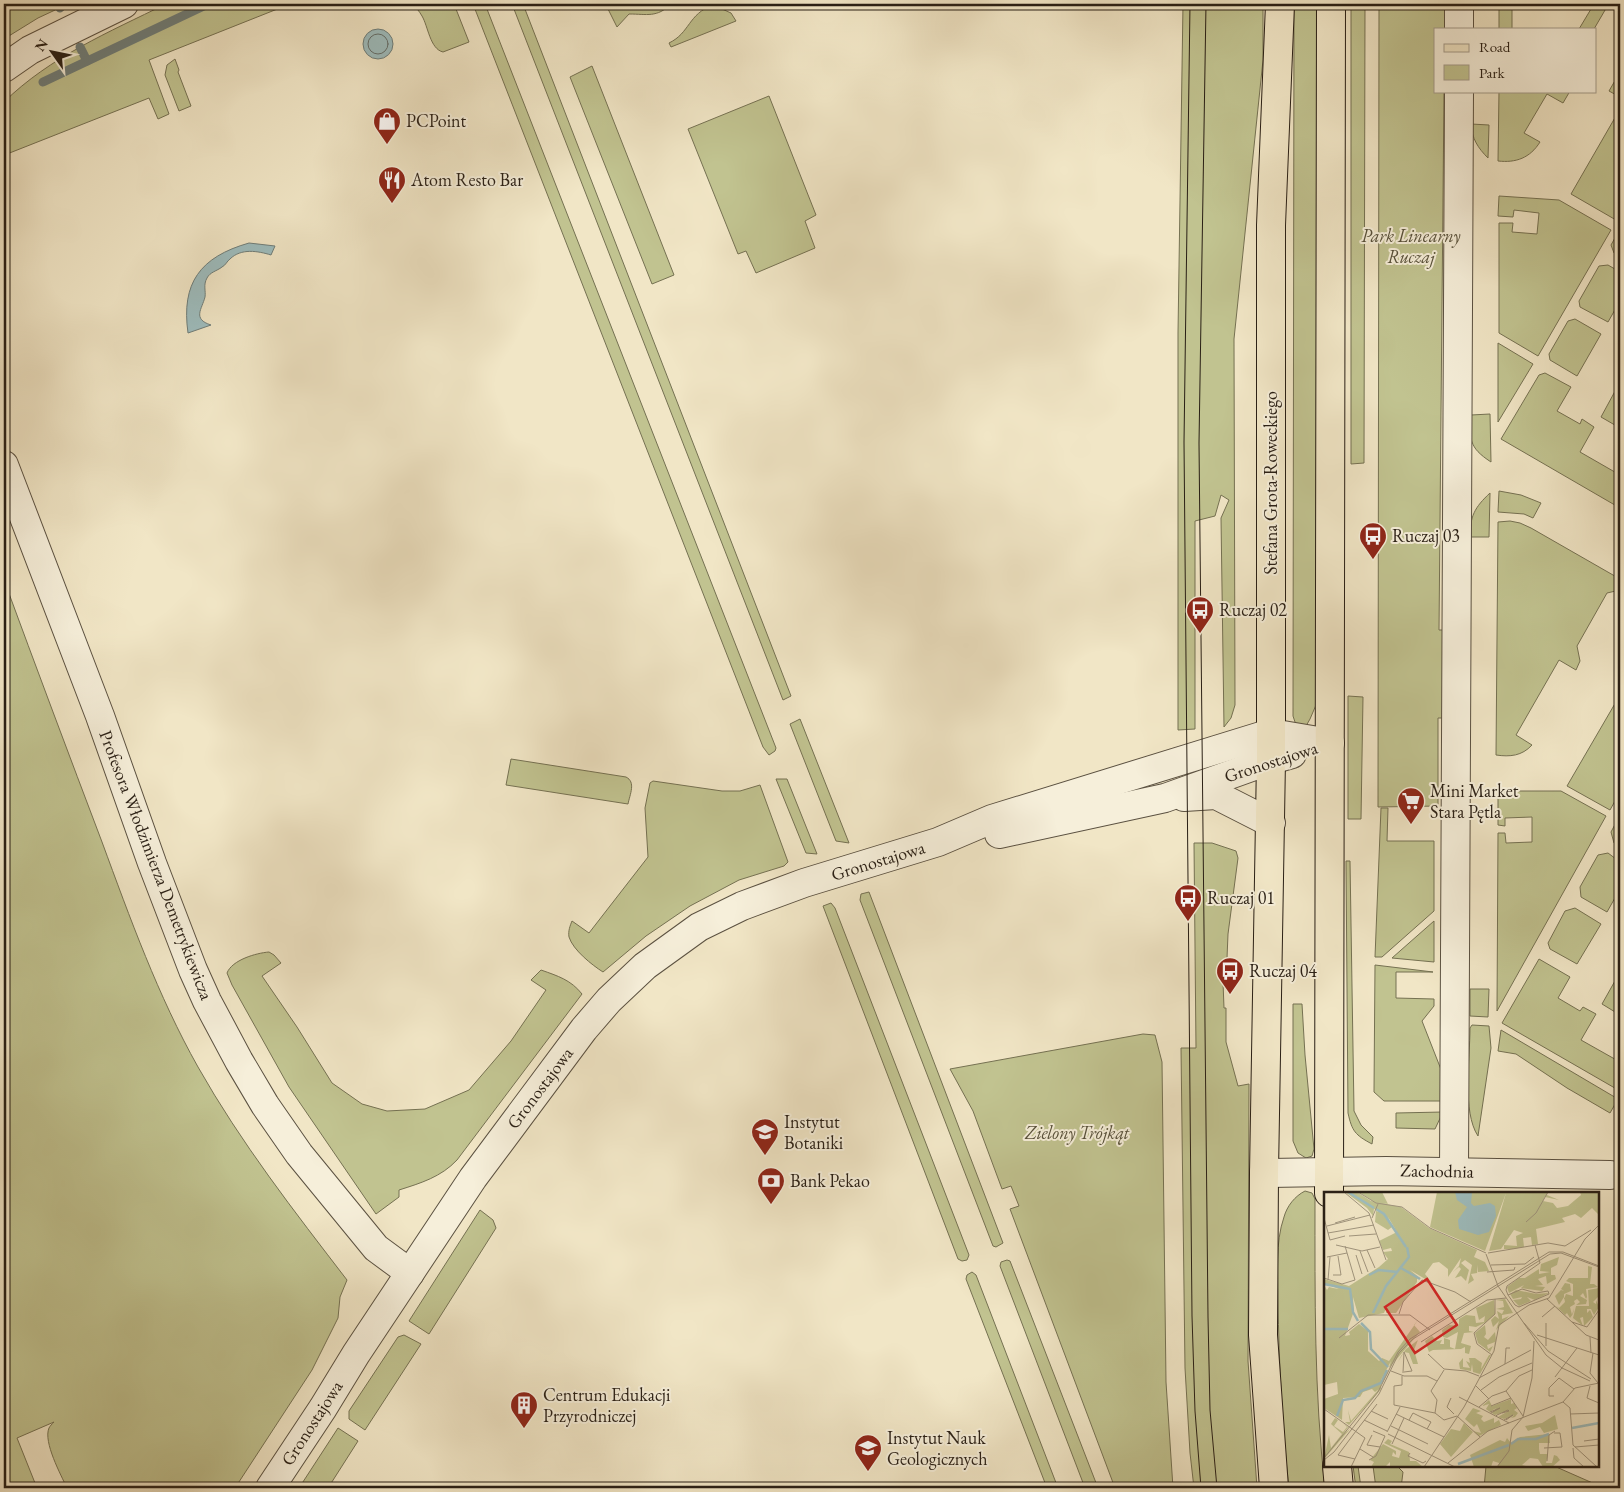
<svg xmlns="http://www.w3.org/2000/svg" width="1624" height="1492" viewBox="0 0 1624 1492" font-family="'EB Garamond',serif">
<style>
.green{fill:#c1c390;stroke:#757152}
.water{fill:#9ebdbe;stroke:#6f7e7a}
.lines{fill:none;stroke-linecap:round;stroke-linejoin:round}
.shore{stroke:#646e6a;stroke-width:1}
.stream{stroke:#6f7e7a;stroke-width:9}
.minor-casing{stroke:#5b5141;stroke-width:30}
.major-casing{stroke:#291f15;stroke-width:30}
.minor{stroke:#f6efda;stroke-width:28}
.major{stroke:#f1e6c6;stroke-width:28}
.tram{stroke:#291f15;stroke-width:1}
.labels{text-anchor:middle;stroke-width:4;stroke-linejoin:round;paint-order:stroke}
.poi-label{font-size:18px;fill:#291f15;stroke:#f6efda;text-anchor:start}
.park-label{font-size:18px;font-style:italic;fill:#57503a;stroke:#f6efda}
.street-label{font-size:18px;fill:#291f15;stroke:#f6efda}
.inset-river{fill:none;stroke:#9ebdbe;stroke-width:2.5}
.inset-road{fill:none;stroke:#a1967f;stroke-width:1}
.view{fill:#d62828;fill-opacity:0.15;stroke:#d62828;stroke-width:2.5}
.inset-edge{fill:none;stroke:#291f15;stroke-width:2.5}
</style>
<rect width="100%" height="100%" fill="#f1e6c6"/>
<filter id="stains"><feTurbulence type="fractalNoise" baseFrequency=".004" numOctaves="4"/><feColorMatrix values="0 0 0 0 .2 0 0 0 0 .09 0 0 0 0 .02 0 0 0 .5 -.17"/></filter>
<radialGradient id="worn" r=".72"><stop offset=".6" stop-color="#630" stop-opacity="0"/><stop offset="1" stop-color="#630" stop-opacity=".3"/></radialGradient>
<g class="green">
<path d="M4,4H68L38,18L4,39Z"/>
<path d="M166,4H290L149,60L169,114L158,119L149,98L7,154L4,161V102C50,57 109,32 166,4Z"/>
<path d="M412,4H454L469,42L443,52C430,49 428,26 422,16C419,11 416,7 412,4Z"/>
<path d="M473,4H485L776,748L775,751L769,755L763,747Z"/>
<path d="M512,4H523L791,696L783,700Z"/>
<path d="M618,4H671C657,18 647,14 629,14L617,27L608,9Z"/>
<path d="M1183,4H1263V60L1234,339L1235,705L1231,718L1224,727L1221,518L1229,500L1221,495L1215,516L1195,521V729L1178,730V333Z"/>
<path d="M1294,4H1317L1316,705L1310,719L1306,726L1296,725L1293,716Z"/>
<path d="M1351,4H1365L1364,463L1351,464Z"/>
<path d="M1379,4H1445V29H1435V91H1444L1439,630H1443L1444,718H1438V806L1378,807Z"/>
<rect x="1499" y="4" width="13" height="25"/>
<path d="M1594,4H1610L1608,5L1594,29H1579Z"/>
<path d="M713,5L731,13L736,21L671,47L669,43C690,33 688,14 713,5Z"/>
<path d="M175,59L179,70L178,72L191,106L179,111L165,75L167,65Z"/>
<path d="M592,66L674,275L652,284L570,77Z"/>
<path d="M1620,72V97L1609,91Z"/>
<path d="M1499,91H1570L1563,103L1547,94L1524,133L1540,142C1530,158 1516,163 1498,161Z"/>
<path d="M769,96L816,215L805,221L815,248L756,273L746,251L738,254L688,129Z"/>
<path d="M1620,109V212L1616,220L1571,194Z"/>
<path d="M1471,124L1489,125L1488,158C1478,148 1472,139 1471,124Z"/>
<path d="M1499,196L1559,200L1611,230L1538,356L1499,333V223H1513L1512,232L1537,234L1539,213L1514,210L1513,217L1498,216Z"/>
<path d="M1620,229V257L1614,253L1611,245Z"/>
<path d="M1608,265L1620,272V301L1608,322L1580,307L1579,301L1599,266Z"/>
<path d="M1575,319L1601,334L1577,376L1550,360L1549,354L1568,321Z"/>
<path d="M1498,343L1533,364L1498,422Z"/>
<path d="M1545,373L1571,387L1557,411L1580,424L1582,419L1594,427L1580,452L1620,475V508L1501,439L1539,375Z"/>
<path d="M1620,382V428L1601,417Z"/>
<path d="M1490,414L1491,462C1468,447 1470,439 1471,415Z"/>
<path d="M1499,491L1521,495L1541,503L1533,518L1524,514L1498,512Z"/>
<path d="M1490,493L1489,537H1471C1469,517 1475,507 1490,493Z"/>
<path d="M1510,521L1520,523L1531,528L1620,579V590L1607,593L1577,646L1580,661L1576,670L1559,660L1516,735L1532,745C1522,756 1510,757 1496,755L1498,522Z"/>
<path d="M4,580C36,667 69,755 102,842C130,918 158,996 198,1067C241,1143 294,1211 347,1280L340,1297L338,1318L312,1370L235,1488H67C61,1475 43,1442 49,1428C50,1426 52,1424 54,1422L17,1438L37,1488H4Z"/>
<path d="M1620,695V792L1610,810L1567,786Z"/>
<path d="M1348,696L1363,697L1361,819H1348Z"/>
<path d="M800,719L849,843L836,841L790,724Z"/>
<path d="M511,759L626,777C636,782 630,794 628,804L506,785Z"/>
<path d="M776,779H787L817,854L806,853Z"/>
<path d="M653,781L722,791H740L760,785L788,862L784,866L739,880L690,906L646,936L603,972C592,965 573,950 569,937C568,931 570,926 572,921L589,933L648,857L645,808L650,783Z"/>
<path d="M1508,791H1561L1606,816L1497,1011L1498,833H1505L1506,843L1532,842V817L1505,818V826L1498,825V792Z"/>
<path d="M1381,808H1388L1387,841H1434V911L1382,957H1375Z"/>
<path d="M1620,815V846L1614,843L1611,832Z"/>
<path d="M1194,843H1212L1236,851L1238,858L1228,934L1226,982H1223L1224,1008H1226V1042L1238,1086L1249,1084L1248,1361L1257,1488H1194L1190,1453L1185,1368L1181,1048H1196Z"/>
<path d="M1608,853L1620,862V889L1607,912L1581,897L1580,887L1598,855Z"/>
<path d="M1346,861H1350L1354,1111L1361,1125L1373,1137L1372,1144C1355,1135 1352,1131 1348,1113Z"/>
<path d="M869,892L1003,1243L996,1247L993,1246L860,900L861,894Z"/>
<path d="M831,903L835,908L969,1255L967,1260L962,1261L958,1259L823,906Z"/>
<path d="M1575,908L1601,924L1577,964L1550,949L1548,943L1565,911Z"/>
<path d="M1434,921V962L1392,958Z"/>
<path d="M269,952L274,955L281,963L262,976L297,1027L332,1083L362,1104L387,1111L425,1109L469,1090L511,1041L546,990L531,980L541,970C558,976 571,980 582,994L457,1160C441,1177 421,1183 399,1190V1197L376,1214L289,1087L232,985L227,973C232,960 256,953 269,952Z"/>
<path d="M1539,959L1570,977L1558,998L1580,1011L1583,1007L1596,1014L1581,1040L1620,1062V1091L1502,1023Z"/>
<path d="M1375,965L1433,972H1396V998L1434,999V1006L1422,1021L1442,1072V1101H1384L1374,1092Z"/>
<path d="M1620,972V1015L1602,1004Z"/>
<path d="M1470,989H1489L1488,1017L1470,1016Z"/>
<path d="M1293,1004H1302L1305,1055L1314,1149L1312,1156L1306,1158L1298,1153L1293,1141Z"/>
<path d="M1472,1025L1489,1026L1491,1048L1478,1136C1462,1112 1470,1058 1470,1028Z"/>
<path d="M1501,1030L1618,1099L1610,1113L1567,1088L1516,1054L1498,1051Z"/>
<path d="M1143,1034L1155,1035L1162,1062L1166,1382L1173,1488H1115L1010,1209L1019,1206L1011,1186L1002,1189L973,1111L950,1069Z"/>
<path d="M1443,1112L1435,1129L1396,1128V1113Z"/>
<path d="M1305,1191L1312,1193L1315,1199C1315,1296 1314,1392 1325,1488H1289C1282,1426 1279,1364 1278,1301C1278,1273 1275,1243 1284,1217C1287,1206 1295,1196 1305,1191Z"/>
<path d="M480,1210L493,1220L496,1228L429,1334L409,1321Z"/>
<path d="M1007,1260L1010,1261L1098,1488H1085L1000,1266L1001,1262Z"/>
<path d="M972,1272L976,1275L1058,1488H1047L966,1279L967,1275Z"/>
<path d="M404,1335L421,1344L365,1430L349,1419V1411L398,1337Z"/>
<path d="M338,1428L358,1441L328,1488H299Z"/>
<path d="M1353,1466H1358L1361,1488H1356Z"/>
<path d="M1373,1466H1397L1403,1472L1401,1488H1376Z"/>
<path d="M1486,1466H1554L1604,1488H1484Z"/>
</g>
<g class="water">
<circle cx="378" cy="44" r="15"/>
<path d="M249,243L275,246L271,255C258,251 241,248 230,259C227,261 226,265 222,267C217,271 210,272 207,278C203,285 206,291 205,297C202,309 192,319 211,325L188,333C181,283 200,257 249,243Z"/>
</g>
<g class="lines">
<circle class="shore" cx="378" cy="44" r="10"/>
<g class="stream">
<path d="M57,4L60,8"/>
<path d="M80,47L87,61"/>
<path d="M43,82L208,4"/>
</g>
<g class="minor-casing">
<g id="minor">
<path d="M1459,29V4"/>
<path d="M4,68L30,50L124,4"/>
<path d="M4,465L100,716L152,863L193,970L207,1001L239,1061L265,1105L299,1154L376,1248L410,1273"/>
<path d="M1184,797L1216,795L1271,823"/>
<path d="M999,834L1165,798L1271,760L1292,754"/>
<path d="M1454,1172L1459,91"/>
<path d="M1264,1173L1386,1171L1610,1175"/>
<path d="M270,1488L323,1408L356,1354L473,1178L584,1029L609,1000L645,966L699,927L742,906L804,883L938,842L992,819L1271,733L1330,743"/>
</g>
</g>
<g class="major-casing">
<g id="major">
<path d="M1329,1193L1331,4"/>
<path d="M1337,1466L1339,1488"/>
<path d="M1274,1488L1263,1335L1264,1173L1271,760V225L1280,4"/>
</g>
</g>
<use href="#minor" class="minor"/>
<use href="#major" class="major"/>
<g class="tram">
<path d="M1190,4L1184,442L1192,1316L1195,1411L1201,1488"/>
<path d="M1206,4L1199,443L1208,1317L1210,1410L1217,1488"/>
</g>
</g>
<defs>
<g id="shop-pin" transform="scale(1.4375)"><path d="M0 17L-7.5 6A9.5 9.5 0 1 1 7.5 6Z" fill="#8f2418" stroke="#f6efda"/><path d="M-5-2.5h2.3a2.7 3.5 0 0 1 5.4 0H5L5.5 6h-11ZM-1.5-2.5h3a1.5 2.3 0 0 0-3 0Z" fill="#fff"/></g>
<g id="restaurant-pin" transform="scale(1.4375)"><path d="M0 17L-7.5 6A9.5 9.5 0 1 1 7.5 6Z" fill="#8f2418" stroke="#f6efda"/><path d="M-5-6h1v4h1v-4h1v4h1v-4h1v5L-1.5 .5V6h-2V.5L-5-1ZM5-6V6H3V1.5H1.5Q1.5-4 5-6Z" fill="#fff"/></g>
<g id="bus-pin" transform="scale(1.4375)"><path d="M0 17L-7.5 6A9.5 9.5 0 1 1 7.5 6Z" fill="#8f2418" stroke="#f6efda"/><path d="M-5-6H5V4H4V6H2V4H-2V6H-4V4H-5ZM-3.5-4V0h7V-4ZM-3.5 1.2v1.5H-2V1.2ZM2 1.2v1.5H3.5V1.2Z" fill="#fff"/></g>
<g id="supermarket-pin" transform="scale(1.4375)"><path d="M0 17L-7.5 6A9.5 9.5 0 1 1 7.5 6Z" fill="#8f2418" stroke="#f6efda"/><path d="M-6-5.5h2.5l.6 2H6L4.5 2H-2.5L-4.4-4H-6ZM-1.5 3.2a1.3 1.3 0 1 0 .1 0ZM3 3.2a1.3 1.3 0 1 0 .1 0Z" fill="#fff"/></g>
<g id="university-pin" transform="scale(1.4375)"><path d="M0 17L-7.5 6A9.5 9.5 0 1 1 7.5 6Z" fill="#8f2418" stroke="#f6efda"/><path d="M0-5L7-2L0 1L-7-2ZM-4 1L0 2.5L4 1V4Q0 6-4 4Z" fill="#fff"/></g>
<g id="bank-pin" transform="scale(1.4375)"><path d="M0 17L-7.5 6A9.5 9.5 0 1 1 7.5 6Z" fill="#8f2418" stroke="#f6efda"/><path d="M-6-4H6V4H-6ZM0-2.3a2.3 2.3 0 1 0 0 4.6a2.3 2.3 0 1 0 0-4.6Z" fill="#fff"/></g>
<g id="building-pin" transform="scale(1.4375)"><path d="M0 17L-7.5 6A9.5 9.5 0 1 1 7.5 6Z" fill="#8f2418" stroke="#f6efda"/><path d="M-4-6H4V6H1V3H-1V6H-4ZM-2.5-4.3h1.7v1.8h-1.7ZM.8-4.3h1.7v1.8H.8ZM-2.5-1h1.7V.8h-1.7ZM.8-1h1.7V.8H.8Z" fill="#fff"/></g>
</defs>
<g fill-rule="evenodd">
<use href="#shop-pin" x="387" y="121"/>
<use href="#restaurant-pin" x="392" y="180"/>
<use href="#bus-pin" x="1373" y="536"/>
<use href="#bus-pin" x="1200" y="610"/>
<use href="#supermarket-pin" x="1411" y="801"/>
<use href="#bus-pin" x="1188" y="898"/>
<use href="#bus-pin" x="1230" y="971"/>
<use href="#university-pin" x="765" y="1132"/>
<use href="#bank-pin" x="771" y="1181"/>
<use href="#building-pin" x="524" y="1405"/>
<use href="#university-pin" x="868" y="1448"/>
</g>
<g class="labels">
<g class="poi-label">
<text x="406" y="127">PCPoint</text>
<text x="411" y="186">Atom Resto Bar</text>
<text x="1392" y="542">Ruczaj 03</text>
<text x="1219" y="616">Ruczaj 02</text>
<text x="1430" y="797">Mini Market<tspan x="1430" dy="21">Stara Pętla</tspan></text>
<text x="1207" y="904">Ruczaj 01</text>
<text x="1249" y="977">Ruczaj 04</text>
<text x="784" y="1128">Instytut<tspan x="784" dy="21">Botaniki</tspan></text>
<text x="790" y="1187">Bank Pekao</text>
<text x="543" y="1401">Centrum Edukacji<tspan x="543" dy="21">Przyrodniczej</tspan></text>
<text x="887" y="1444">Instytut Nauk<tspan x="887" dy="21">Geologicznych</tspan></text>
</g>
<g class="park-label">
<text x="1411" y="242">Park Linearny<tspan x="1411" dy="21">Ruczaj</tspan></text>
<text x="1077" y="1139">Zielony Trójkąt</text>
</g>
<g class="street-label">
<text transform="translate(1271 483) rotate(-90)" y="6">Stefana Grota-Roweckiego</text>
<text transform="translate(1271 762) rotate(-18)" y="6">Gronostajowa</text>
<text transform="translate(878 861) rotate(-17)" y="6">Gronostajowa</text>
<text transform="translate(156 865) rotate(69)" y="6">Profesora Włodzimierza Demetrykiewicza</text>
<text transform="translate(540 1088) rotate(-53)" y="6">Gronostajowa</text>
<text transform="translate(1437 1171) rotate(1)" y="6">Zachodnia</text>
<text transform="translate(312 1423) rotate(-57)" y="6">Gronostajowa</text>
</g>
</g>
<g transform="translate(1324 1192)">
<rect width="275" height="275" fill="#f1e6c6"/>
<path d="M21,0H33L47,9L77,15L105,36L153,58L150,65L161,70L165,79L154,80V73L153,81L147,82L150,88L144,92L148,73L141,68L137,71L145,78L142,89L137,84L131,86L137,77L135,75L129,80L135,74L137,66L124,85V77L115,70L109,71L101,82L108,91L86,78L97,87L93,86V90L72,121H62L63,114L60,121L35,126L29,105L30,119L21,144L26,143L25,140L35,132L44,139V159L55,169L58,166L65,169L94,128L90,133L96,140L65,176L67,169L57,188V197L25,233L21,230H26L24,218L27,229L55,197L51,200L48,197L39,200L36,205L19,206L18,228L0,216V207L14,202L13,190L0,193V93L3,98L5,95L9,96L15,97L0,91V87L25,94L55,75L64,67L59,60L68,59L67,56L59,58L55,49L73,40L64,25L68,35L64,38L51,30L52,19L56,20L50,17L49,24L43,16ZM35,0H58L64,12L50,10ZM113,0H224L223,3L235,8L221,5L219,9L229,11L233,16L244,14L257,3L256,0H275V23L268,16L257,26L251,22L238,26L241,30L212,37L214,52L208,53L207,45L199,46L200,55L189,57H180V53L193,54L192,44L199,41L190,38L177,57L165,59L182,1L161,59L106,35ZM235,65L233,73L227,76V83H231L232,87L223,92L222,84L214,87L219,93L211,94L221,95L218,99L197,96L200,93L185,101L183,95L195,86H201L215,77V82L226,80L216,79L217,72ZM264,74L268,75L266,92H270L274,95L262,97L263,105L262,107L259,101L256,104L263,108L262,112L252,113L256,110L253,107L250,109L251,112L246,115L248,123L250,116L249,122L246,126L243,121L241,123L232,114L235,116L241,110L240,105L235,113L231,104L237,98L240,99L237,97L241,91L246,92L247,99L240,102V107L242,102L249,104V92L242,89L245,86H264ZM275,96V113L274,105L269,110L272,112V108L275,115L270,123L267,117H263V121L266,118L269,125L260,134L259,125L256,126L259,134L249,126L252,114H265L264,98ZM192,98L212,102L225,101L211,108L203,105L207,109L195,114L189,108L197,107L198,105L189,107L186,102ZM181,107L189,121L178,123V127L185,124L172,138L175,129L169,135L167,128L171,124L175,127L173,119L178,122L180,118L172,117L180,115L179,109L172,108ZM170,108L171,122L162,130L152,135L145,134V139L150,140L140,141L137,151L147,154L145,162L141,161V155L137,157L109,158L105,160L101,149L108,144L113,149L104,151L118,148L116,152H120V146L126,148V155L131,157L134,140L123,146L119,145L118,138L125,133L135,134V127L142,123L151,124L152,131L160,130L161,124L155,128L152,116ZM161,133L162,142L160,145L164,148L171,140L172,148L168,162L171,150L163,153L164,157L169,154L166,160L154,151L151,141ZM94,148L90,158L94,172H89L85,161L80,160L74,170L77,164L82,157ZM165,163H167L156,182L149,180L148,172L147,179L136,177L135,171L139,166V175L146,176L142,169L146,171L145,166H151L158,171L157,177ZM187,207V212L190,211L193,216L190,218L194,221L191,225L187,226L190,223L180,227L174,225L186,218L171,223L168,221L172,216L166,220L162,217L165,212L158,214L165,208L168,214ZM149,216L157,219L152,221L159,224L157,227L160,230L170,226V231L175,228L177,233L155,244L149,239L157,241L153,232L150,235L141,227ZM231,223L234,237L220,241L216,235L204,239L201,234L218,231ZM11,226L14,228L10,234L19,240L23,235L19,231L24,235L19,242L26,237L0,267L5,243L7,256L18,242L7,232ZM140,231L149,240L127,265L116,252L127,237L136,239ZM225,242L226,251H215V257L216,262H224L222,271H228L230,263L233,264L236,268L228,275H219L214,267L206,266L198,273L206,275H174L175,271L169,269L167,275H150L146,263L176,248L181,250L183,246L187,251L196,245ZM64,247L68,249L66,252L85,260L86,269H92L99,275H66V270L61,275H47L50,270L46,268L59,252L72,259V263L69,260L68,264L75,266L77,259L60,251Z" fill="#c1c390"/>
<path d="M131,0H148L147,11L150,14L166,11L171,14L172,24L165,40L154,43L135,37L134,28L143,15L133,8Z" fill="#9ebdbe"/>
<path class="inset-river" d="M24,0L50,16M52,17L60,22L82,55M77,76L96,87M45,83L55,78L73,80M0,92L26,97L29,120L34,129M49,121L62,94L85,65L83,55M37,131L46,140L47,157L64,175M0,137H24M13,224L19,208L31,206L37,199L57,191L63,178M248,236L275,231M187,252L194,247H212L225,242M134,272L185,253"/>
<path class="inset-road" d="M20,0L45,21L62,68M34,0L52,11L78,15L106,36L162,61M0,26L6,48L21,44M48,26L54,12M202,30L212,21L224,0M11,31L31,25M3,34L46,23M4,41L50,33M25,44L52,42M12,53L38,59L56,55M43,58L51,76M36,59L44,80M164,61L224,51L241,54L267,38M162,62L174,94M32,63L38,82M3,65L23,61M167,73L201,72L210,65M163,80L190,78L191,75M9,83H17L14,64M0,86L18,92L31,88L21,54M4,88L6,65M174,94L222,163L238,176L266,189M184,103L198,97L212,101L224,99L225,102L195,115L191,113L184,103L182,98L183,94L216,71L211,53M223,107L262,143L275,148M75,122L79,110L98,88L131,100L147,110M218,125L231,114M248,130L263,135L275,118M200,131L224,159L267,187M222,131V154M213,143L275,163M266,145L267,161M15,146L44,123H86L106,138M97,150L163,108L182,106M80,160L88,179L80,180M269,161L266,181L274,191M104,162L120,177L142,179L155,184M168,163L153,152L150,141L171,122V107M181,172L182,156H186M67,179L80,184H103L113,189M79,181L80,160M78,184V193L70,194V213L111,221M231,185L253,156M155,186L207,158M151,193L165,207M266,194L263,206L275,211M157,198L175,185L208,171M182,199L199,224M230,204H225V196L235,186L250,197M135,205L185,231M127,206L123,215L130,222M239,210L246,216L249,253L273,275M167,214L187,206M155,215L168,204L182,199L195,184L208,178M0,217L41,246L27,275M47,219L64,227M166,220L176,216L167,221M111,221L120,228L133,224L156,245M111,221L113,208L107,199L120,178M72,222L120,245M246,222L275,221M172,224L173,223L184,218L185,219L178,221M199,225L208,186L210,149M40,228L63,239M85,228L89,221L107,230L103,237M180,228L189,223L182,228M67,234L104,252M32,239L53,212M63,240L76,215M64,242L131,275M48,243L43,253L56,255M260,249L275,247M68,252L80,226M251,255L275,253M220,256L238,255L236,241H230M249,256L250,266L260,275M36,257L49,265M86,261L84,264L99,271L102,269M0,266L54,200L74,160L86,147L225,60H239L275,74M31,267L14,263L32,239M0,268L10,260L55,202L75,161L89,147L226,62L237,61L275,75M45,268L52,264L61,244L49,239M223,269L225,243L231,239M124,271L164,239L239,210L251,196L275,191M100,275L140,215L170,159L175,133L205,113L225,106L261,47L275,33M173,275L185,259L188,238L199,225"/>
<path class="view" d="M103,87L133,133L91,161L61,115Z"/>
<rect width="275" height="275" class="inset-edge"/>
</g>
<rect width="1624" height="1492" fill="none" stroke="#f1e6c6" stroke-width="20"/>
<rect x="5" y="5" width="1614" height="1482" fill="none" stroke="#291f15" stroke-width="2.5"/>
<rect x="10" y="10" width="1604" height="1472" fill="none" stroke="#291f15"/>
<rect x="1434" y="28" width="162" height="65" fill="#f6efda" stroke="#a49c8b"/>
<rect x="1444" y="44" width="25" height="8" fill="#f1e6c6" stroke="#a49c8b"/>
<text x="1479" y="52" font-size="15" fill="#291f15">Road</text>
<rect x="1444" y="65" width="25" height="15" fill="#c1c390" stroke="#a49c8b"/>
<text x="1479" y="78" font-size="15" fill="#291f15">Park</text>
<g transform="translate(52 52) rotate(303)" stroke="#f6efda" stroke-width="4" paint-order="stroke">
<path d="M0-4L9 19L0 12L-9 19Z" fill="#291f15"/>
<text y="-8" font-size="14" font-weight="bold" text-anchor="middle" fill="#291f15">N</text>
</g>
<rect width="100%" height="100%" filter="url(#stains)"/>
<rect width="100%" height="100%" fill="url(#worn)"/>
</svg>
